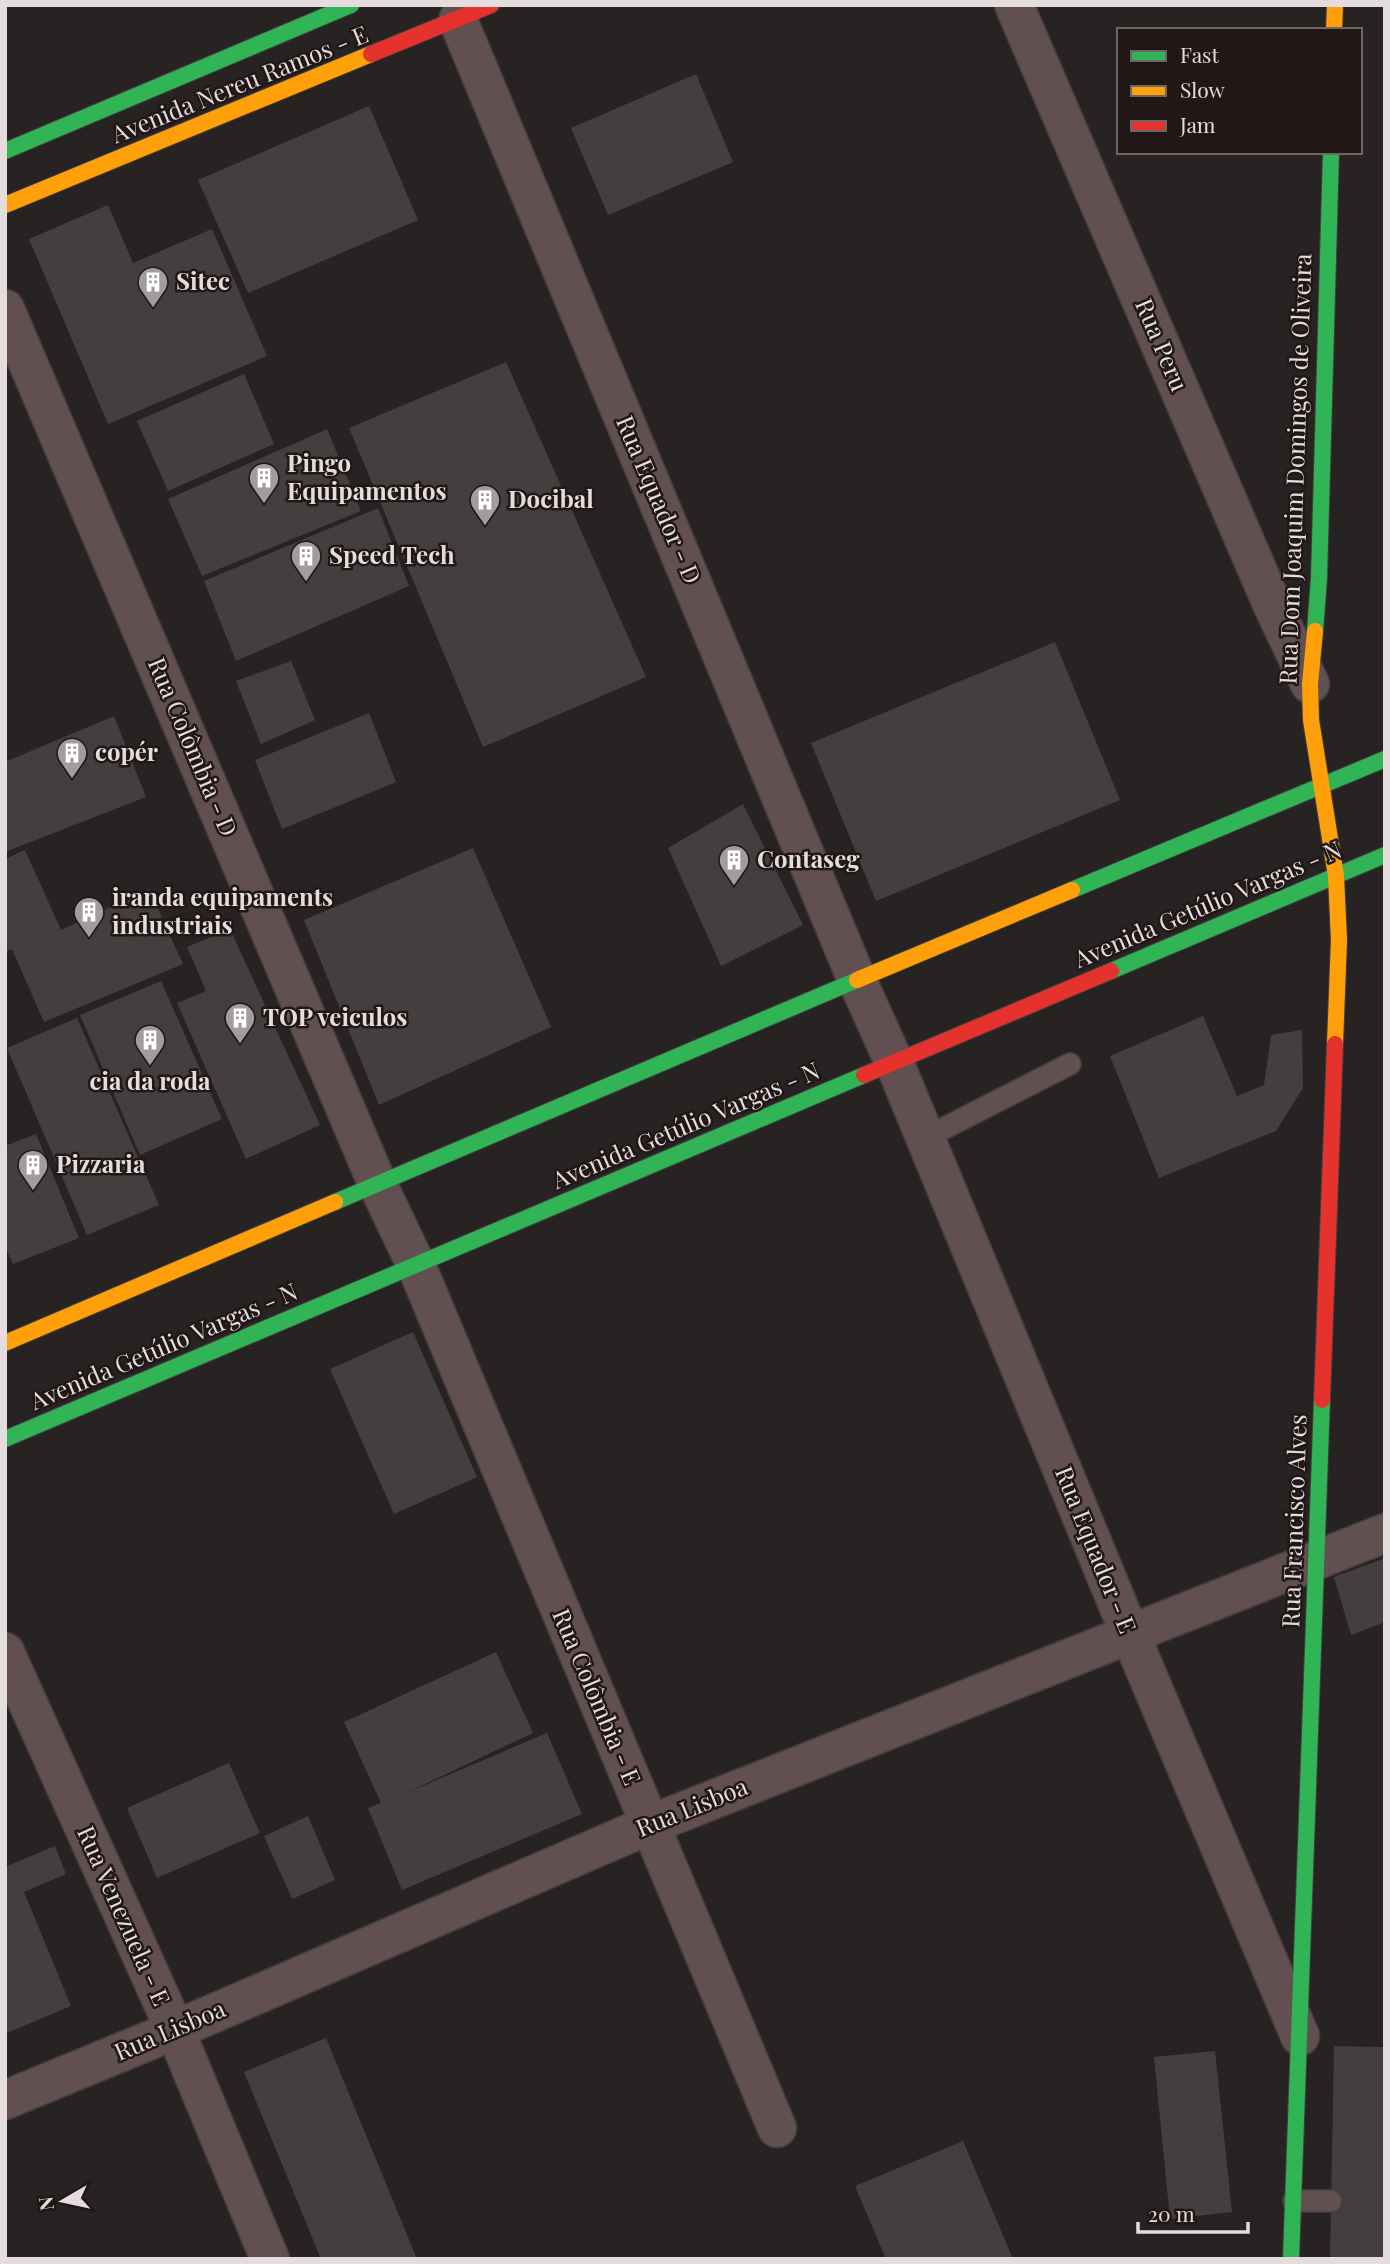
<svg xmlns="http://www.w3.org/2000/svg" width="1390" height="2264" viewBox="0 0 1390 2264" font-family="'Playfair Display',serif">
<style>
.building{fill:#443f3f}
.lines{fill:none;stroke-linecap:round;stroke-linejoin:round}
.lane-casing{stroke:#423e3e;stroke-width:24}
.street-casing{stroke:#423e3e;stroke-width:41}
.fast-casing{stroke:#423e3e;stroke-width:18}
.slow-casing{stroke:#423e3e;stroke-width:18}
.jam-casing{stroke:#423e3e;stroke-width:18}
.lane{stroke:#614f51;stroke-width:21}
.street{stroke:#614f51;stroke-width:38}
.fast{stroke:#30b455;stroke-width:16}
.slow{stroke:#ff9f0a;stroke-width:16}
.jam{stroke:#e5322d;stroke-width:16}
.labels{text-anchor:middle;stroke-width:5;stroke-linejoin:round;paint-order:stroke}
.street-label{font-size:24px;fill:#e5dddd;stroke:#211717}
.poi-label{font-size:24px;font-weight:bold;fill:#e5dddd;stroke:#211717;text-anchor:start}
</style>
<rect width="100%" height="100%" fill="#282323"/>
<g class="building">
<path d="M696,74L733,162L608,215L571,128Z"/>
<path d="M369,106L418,220L248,293L198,180Z"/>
<path d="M108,205L133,263L212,229L267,356L108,424L29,239Z"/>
<path d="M506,362L646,677L483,747L349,428Z"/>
<path d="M244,374L274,444L168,491L137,421Z"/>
<path d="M327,429L361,511L202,576L168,499Z"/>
<path d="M378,508L409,586L236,661L204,581Z"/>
<path d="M1055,642L1120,800L876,901L811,743Z"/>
<path d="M291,661L315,720L261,744L236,681Z"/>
<path d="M369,713L396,782L282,829L255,760Z"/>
<path d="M114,716L146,797L5,852V762Z"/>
<path d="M743,804L803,925L721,966L668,848Z"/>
<path d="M473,848L551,1027L379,1105L304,920Z"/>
<path d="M25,850L61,930L149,889L183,964L44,1022L12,949L5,952V859Z"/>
<path d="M230,929L320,1125L246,1159L177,1003L206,991L187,947Z"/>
<path d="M161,981L222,1119L140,1155L80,1015Z"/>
<path d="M1203,1016L1237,1096L1264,1085L1271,1035L1302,1030L1303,1088L1276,1131L1159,1178L1110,1056Z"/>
<path d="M77,1018L159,1205L87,1235L7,1048Z"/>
<path d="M36,1134L79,1238L13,1264L5,1246V1146Z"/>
<path d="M413,1332L477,1477L394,1514L330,1369Z"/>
<path d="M1385,1558V1622L1351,1635L1334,1577Z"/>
<path d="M496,1652L533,1733L406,1793L547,1733L582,1814L402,1890L368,1808L381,1803L344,1722Z"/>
<path d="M229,1763L260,1833L157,1878L127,1808Z"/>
<path d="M308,1816L335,1880L292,1899L264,1836Z"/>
<path d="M55,1846L66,1874L24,1892L71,2006L5,2034V1867Z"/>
<path d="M326,2038L417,2259H321L244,2072Z"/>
<path d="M1334,2046L1385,2047V2259H1330Z"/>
<path d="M1215,2051L1232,2212L1170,2219L1154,2057Z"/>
<path d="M963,2141L1013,2259H886L855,2186Z"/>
</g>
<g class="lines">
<g class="lane-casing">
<g id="lane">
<path d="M925,1138L1070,1064"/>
<path d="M1294,2201H1331"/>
</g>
</g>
<g class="street-casing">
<g id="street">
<path d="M1014,5L1272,604L1310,684"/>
<path d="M458,20L857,980L894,1062L1130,1634L1300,2036"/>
<path d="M5,309L378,1185L416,1265L777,2128"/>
<path d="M5,1652L175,2030L270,2259"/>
<path d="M5,2100L175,2030L649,1825L1385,1533"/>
</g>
</g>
<g class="fast-casing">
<g id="fast">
<path d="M5,151L351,5"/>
<path d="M1315,631L1319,578L1331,152"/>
<path d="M1072,890L1385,759"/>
<path d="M1111,971L1385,855"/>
<path d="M335,1202L857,980"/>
<path d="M5,1439L864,1075"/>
<path d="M1291,2259L1322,1400"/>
</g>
</g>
<g class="slow-casing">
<g id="slow">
<path d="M1334,30L1335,5"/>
<path d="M5,205L371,54"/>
<path d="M1315,631L1310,684L1311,720L1336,876L1339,940L1335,1044"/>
<path d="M857,980L1072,890"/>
<path d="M5,1343L335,1202"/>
</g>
</g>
<g class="jam-casing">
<g id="jam">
<path d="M371,54L491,5"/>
<path d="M864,1075L1111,971"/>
<path d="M1322,1400L1335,1044"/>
</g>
</g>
<use href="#lane" class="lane"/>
<use href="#street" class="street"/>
<use href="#fast" class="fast"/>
<use href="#slow" class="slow"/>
<use href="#jam" class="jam"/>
</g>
<defs>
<g id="building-pin" transform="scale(1.575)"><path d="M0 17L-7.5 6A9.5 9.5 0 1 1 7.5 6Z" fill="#a39c9c" stroke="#211717"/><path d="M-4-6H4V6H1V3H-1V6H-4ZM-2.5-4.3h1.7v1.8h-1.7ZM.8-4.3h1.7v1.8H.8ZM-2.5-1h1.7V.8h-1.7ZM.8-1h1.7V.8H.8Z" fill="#fff"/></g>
</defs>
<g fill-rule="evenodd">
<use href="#building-pin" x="153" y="282"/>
<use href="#building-pin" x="264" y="478"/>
<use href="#building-pin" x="485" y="500"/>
<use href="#building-pin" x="306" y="556"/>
<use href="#building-pin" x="72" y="753"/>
<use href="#building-pin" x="734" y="860"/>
<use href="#building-pin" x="89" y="912"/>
<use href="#building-pin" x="240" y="1018"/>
<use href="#building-pin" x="150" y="1040"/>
<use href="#building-pin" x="33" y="1165"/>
</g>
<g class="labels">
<g class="street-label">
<text transform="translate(240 85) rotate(-22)" y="8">Avenida Nereu Ramos - E</text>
<text transform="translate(1161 345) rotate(67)" y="8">Rua Peru</text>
<text transform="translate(1296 469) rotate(-88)" y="8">Rua Dom Joaquim Domingos de Oliveira</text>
<text transform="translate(658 500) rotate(67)" y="8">Rua Equador - D</text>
<text transform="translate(192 747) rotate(67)" y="8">Rua Colômbia - D</text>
<text transform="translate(1208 905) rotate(-23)" y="8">Avenida Getúlio Vargas - N</text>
<text transform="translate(686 1126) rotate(-23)" y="8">Avenida Getúlio Vargas - N</text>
<text transform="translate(164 1347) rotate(-23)" y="8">Avenida Getúlio Vargas - N</text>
<text transform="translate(1295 1521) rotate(-88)" y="8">Rua Francisco Alves</text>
<text transform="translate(1095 1550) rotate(68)" y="8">Rua Equador - E</text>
<text transform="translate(596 1697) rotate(67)" y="8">Rua Colômbia - E</text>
<text transform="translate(692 1808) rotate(-22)" y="8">Rua Lisboa</text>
<text transform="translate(123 1916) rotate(66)" y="8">Rua Venezuela - E</text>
<text transform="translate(170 2031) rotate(-23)" y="8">Rua Lisboa</text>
</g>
<g class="poi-label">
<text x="176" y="290">Sitec</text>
<text x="287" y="472">Pingo<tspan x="287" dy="28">Equipamentos</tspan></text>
<text x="508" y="508">Docibal</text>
<text x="329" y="564">Speed Tech</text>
<text x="95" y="761">copér</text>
<text x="757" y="868">Contaseg</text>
<text x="112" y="906">iranda equipaments<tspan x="112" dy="28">industriais</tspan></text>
<text x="263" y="1026">TOP veiculos</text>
<text x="150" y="1090" text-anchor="middle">cia da roda</text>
<text x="56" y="1173">Pizzaria</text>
</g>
</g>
<rect width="1390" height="2264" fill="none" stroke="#e5dddd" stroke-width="14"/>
<rect x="1117" y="28" width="245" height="126" fill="#211717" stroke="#6f6666" stroke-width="2"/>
<rect x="1131" y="51" width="35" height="10" fill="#30b455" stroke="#6f6666" stroke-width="2"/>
<text x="1180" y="63" font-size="21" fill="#e5dddd">Fast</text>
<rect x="1131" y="86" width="35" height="10" fill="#ff9f0a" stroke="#6f6666" stroke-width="2"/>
<text x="1180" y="98" font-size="21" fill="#e5dddd">Slow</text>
<rect x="1131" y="121" width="35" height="10" fill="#e5322d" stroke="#6f6666" stroke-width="2"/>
<text x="1180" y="133" font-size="21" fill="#e5dddd">Jam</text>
<g transform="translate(63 2201) rotate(261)" stroke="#211717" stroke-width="5" paint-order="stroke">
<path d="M0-5L12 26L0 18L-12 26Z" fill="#e5dddd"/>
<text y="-10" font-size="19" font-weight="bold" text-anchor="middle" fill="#e5dddd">N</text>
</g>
<path d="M1138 2222v10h110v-10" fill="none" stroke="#e5dddd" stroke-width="3.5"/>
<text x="1148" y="2222" font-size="21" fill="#e5dddd" stroke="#211717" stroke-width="5" paint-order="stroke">20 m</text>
</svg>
